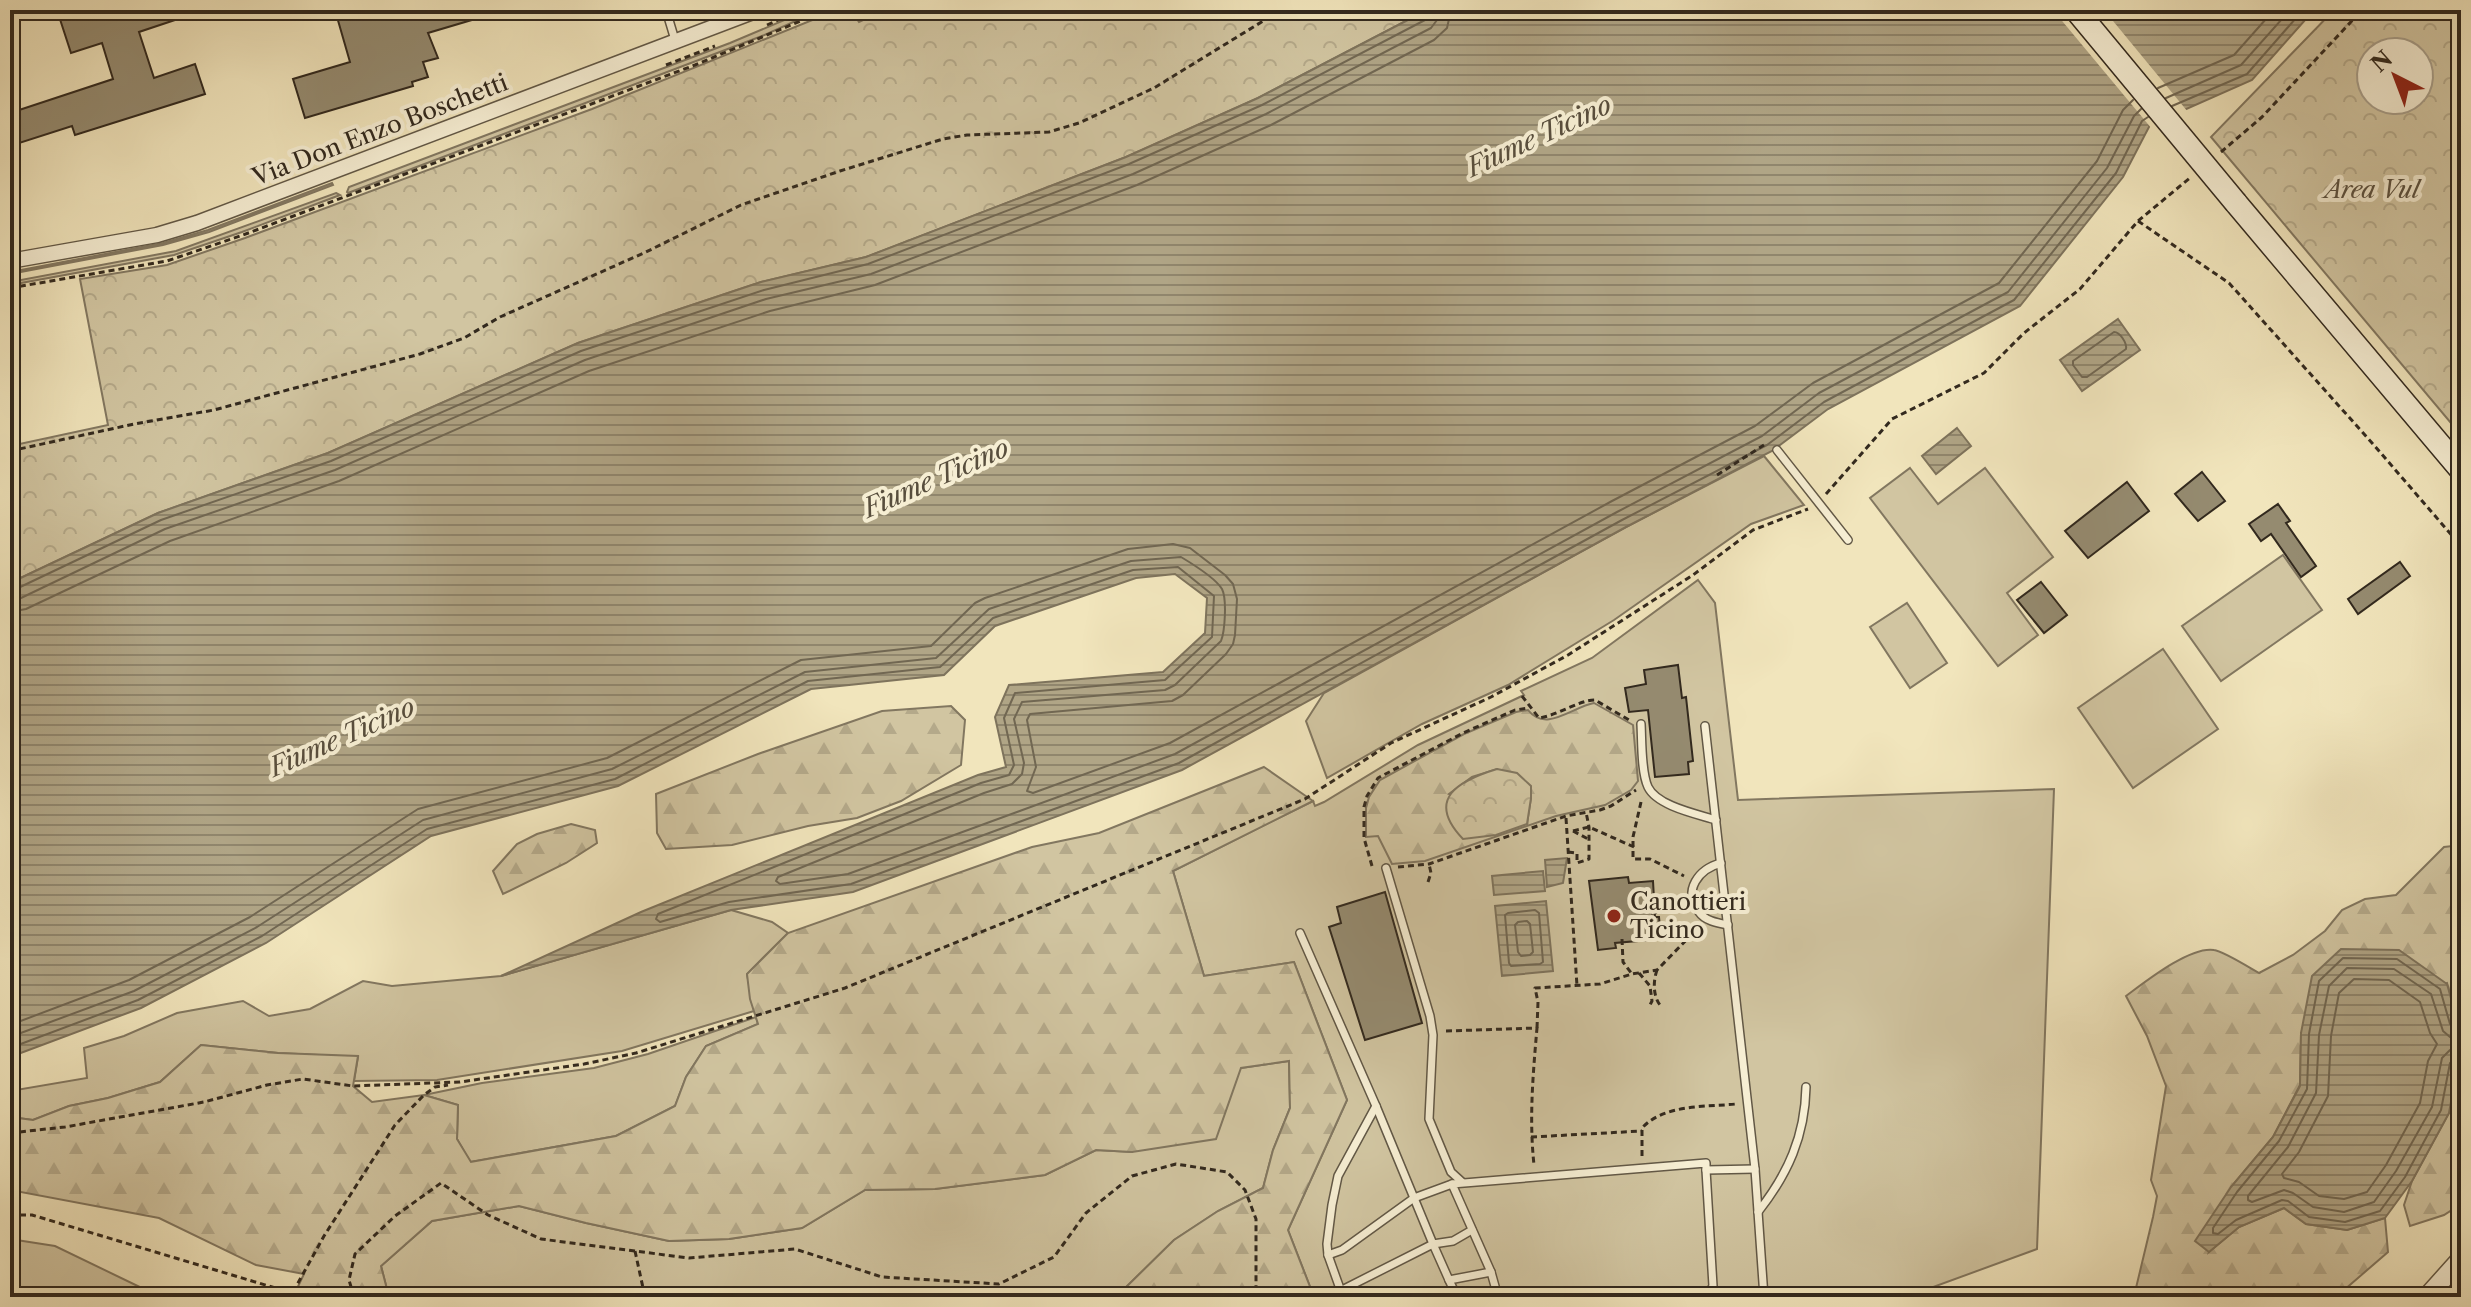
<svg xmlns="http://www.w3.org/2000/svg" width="2471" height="1307" viewBox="0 0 2471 1307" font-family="'Libre Caslon Text',serif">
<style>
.grass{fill:#d1c5a1;stroke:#827760;stroke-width:2}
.forest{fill:url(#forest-firs);stroke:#827760;stroke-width:2;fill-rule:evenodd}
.park{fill:url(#park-crowns);stroke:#827760;stroke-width:2;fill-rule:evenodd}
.water{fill:url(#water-rules);stroke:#7e735c;stroke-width:2}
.pier{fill:#f1e5bc}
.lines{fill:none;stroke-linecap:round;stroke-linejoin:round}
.shore{stroke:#716752;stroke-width:2}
.building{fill:#958b70;stroke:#32291e;stroke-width:2}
.service-casing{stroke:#625846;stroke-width:10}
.minor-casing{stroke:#625846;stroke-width:17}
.tertiary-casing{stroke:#625846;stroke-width:21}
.secondary-casing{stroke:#32291e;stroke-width:25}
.path{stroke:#32291e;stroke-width:3;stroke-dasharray:6 4;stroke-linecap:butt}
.service{stroke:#f6eed3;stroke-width:7}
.minor{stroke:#f6eed3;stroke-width:14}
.tertiary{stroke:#f6eed3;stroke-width:18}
.secondary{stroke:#f6eed3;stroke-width:22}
.secondary-bridge-casing{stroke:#32291e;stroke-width:25;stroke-linecap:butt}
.secondary-bridge{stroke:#f6eed3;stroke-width:22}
.poi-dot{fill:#8f2418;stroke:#f6eed3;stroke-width:3}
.labels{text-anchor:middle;stroke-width:8;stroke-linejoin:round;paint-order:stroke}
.street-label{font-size:24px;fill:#32291e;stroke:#f6eed3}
.park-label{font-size:24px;font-style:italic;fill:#5a503f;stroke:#f6eed3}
.poi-label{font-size:24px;fill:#32291e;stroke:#f6eed3;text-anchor:start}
.water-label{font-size:26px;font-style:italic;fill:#584e3d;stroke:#f6eed3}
</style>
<defs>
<pattern id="forest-firs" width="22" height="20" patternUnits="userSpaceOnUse" patternTransform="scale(2)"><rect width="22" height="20" fill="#d1c5a1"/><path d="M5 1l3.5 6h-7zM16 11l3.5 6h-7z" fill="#b4a98a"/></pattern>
<pattern id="park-crowns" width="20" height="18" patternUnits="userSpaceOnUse" patternTransform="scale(2)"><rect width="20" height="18" fill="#d1c5a1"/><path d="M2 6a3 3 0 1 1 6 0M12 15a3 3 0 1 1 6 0" fill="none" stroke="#b4a98a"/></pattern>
<pattern id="water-rules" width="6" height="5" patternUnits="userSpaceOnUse" patternTransform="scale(2)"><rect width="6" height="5" fill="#b0a586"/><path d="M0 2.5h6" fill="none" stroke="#90866d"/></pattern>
</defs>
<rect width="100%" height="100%" fill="#f1e5bc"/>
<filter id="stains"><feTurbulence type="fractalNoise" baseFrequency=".0025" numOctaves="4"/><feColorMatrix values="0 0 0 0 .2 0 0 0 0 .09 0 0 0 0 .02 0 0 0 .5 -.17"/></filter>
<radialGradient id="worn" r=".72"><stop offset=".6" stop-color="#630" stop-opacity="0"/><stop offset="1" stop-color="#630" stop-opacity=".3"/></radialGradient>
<g class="grass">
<path d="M808,10H820L762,36L348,193L347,192L349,187L730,43Z"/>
<path d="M332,183L333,185L209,232L163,245L10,274V272L163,243L208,230Z"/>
<path d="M336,193L340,195L242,232L174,255L10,285V282L176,251Z"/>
<path d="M1764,456L1804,505L1751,524L1614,620L1508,685L1422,724L1327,778L1306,721L1324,693L1626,527Z"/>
<path d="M1910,468L1938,504L1985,468L2053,557L2007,593L2038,635L1998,666L1870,498Z"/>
<path d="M2283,555L2322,610L2221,681L2182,626Z"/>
<path d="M1698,580L1715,603L1738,800L2054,789L2037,1249L1906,1297H1314L1288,1230L1347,1100L1294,962L1204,976L1173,871L1313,801L1315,806L1324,802L1418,745L1524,695L1521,691L1592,658Z"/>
<path d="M1907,603L1947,663L1910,688L1870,627Z"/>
<path d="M2163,649L2218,729L2133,788L2078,708Z"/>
<path d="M731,910L772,922L788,933L747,974L754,1011L622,1051L437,1080L354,1081L358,1057L278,1053L201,1045L160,1082L108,1098L69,1106L33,1120L10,1117V1091L87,1078L84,1048L124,1036L177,1013L243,1001L269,1016L310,1009L363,981L392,986L501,976Z"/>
<path d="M756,1017L758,1024L706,1046L686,1077L675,1106L616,1136L470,1162L457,1139L458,1105L424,1095L482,1083L594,1068L648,1054Z"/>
<path d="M1289,1061L1290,1108L1273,1150L1263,1188L1218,1211L1174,1240L1116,1297H389L381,1266L432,1221L519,1206L586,1223L669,1241L729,1239L802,1228L865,1190L935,1189L1045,1175L1096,1150L1132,1152L1241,1068Z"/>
<path d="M10,1239L55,1246L148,1291L169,1297H10Z"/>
</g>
<g class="forest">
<path d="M1594,703L1633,725L1638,781L1631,790L1605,805L1556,816L1425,861L1392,864L1378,836L1366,837V808L1369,797L1380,780L1464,734L1516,712L1528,710C1546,733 1572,707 1594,703ZM1497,769L1531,798L1527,824L1449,794L1472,777Z"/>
<path d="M951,706L965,720L961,765L901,801L857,818L808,826L732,845L666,849L657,833L656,794L758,754L882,711Z"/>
<path d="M1264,767L1313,801L1173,871L1204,976L1294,962L1347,1100L1288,1230L1314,1297H1116L1174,1240L1218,1211L1263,1188L1273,1150L1290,1108L1289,1061L1241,1068L1216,1139L1132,1152L1096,1150L1045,1175L935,1189L865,1190L802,1228L729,1239L669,1241L586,1223L519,1206L432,1221L381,1266L389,1297H293L304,1274L256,1265L159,1218L10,1190V1117L33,1120L69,1106L108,1098L160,1082L201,1045L278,1053L358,1056L353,1086L372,1102L424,1095L458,1105L457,1139L471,1162L616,1136L675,1106L686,1077L706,1046L758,1024L750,999L747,974L788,933L1032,847L1099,833Z"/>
<path d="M571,824L595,830L597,843L566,863L503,894L493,871L517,844L537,834Z"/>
<path d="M2461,845V1034L2447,983L2301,1033L2300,1085L2273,1137L2231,1187L2209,1252L2239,1227L2284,1208L2306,1224L2347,1230L2385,1218L2388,1252L2336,1297H2125L2136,1288L2153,1217L2157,1196L2151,1180L2166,1086L2147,1036L2126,996C2145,982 2190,946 2214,950C2223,951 2250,968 2259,973L2293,955L2325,931L2342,910L2365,899L2396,895L2444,847Z"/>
<path d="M2461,1046V1204L2444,1215L2410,1226L2404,1205L2412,1181L2449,1113Z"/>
<path d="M2070,1289L2109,1297H2046Z"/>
</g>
<g class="park">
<path d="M837,10H851L859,22L878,13V10H1427L1258,98L1126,157L866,257L761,282L578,343L328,453L158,513L10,583V446L108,425L80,279L167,265L245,238L592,109Z"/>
<path d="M2334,10H2461V435L2211,137ZM2371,52H2419V100H2371Z"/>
<path d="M1497,769L1517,773L1531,786V798L1527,824L1496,835L1463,839C1425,799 1458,781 1497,769Z"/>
</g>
<g class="water">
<path d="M1427,10H2314L2252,80L2150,125L2123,177L2020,306L1828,409L1772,451L1626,527L1182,770L853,892L731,910L501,976L641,912L978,775L1006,767L995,717L1009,685L1163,672L1205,633L1207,598L1175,574L1136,578L995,626L944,675L811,689L618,786L431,836L266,943L141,1008L10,1057V583L158,513L328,453L578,343L761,282L866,257L1126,157L1258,98Z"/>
<path d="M2118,319L2140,350L2082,391L2060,360Z"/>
<path d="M1957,428L1971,446L1936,474L1922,456Z"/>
<path d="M1567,858L1563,883L1547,887L1545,860Z"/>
<path d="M1543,871L1545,891L1494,895L1492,876Z"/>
<path d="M1546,901L1553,971L1502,976L1495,906Z"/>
<path d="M2341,949L2399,950L2447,984L2461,1034V1046L2449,1113L2412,1181L2385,1218L2347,1230L2306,1224L2284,1208L2239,1227L2209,1252L2195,1241L2231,1187L2273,1137L2300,1086L2301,1033L2312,976Z"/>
</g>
<path class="pier" d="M2053,10H2104L2188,112L2152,129Z"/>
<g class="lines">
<g class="shore">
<path d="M2158,88L2234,55L2274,10"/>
<path d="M2166,98L2241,65L2290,10"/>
<path d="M2172,106L2247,74L2303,10"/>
<path d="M2114,332C2120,332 2127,343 2126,349L2087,377H2082L2073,365V361Z"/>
<path d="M10,590L16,589L161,520L331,461L581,351L764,290L868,264L1129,164L1262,105L1425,20L1429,10"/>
<path d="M10,600L21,598L165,529L335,470L585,360L766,299L871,274L1133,174L1266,114L1431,28L1437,20L1439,10"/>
<path d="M10,612L26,609L170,541L339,481L589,371L770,311L875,285L1137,185L1271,125L1434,40L1447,28L1451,10"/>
<path d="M1535,910L1539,913L1543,962L1540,964L1511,966L1509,963L1505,915L1508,913Z"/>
<path d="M1527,921L1530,924L1533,952L1530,955L1521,956L1518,952L1515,925L1518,922Z"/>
<path d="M2354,979L2389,980L2420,1002L2430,1033L2437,1044L2428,1061L2420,1103L2386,1165L2367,1192L2344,1199L2319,1196L2299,1182L2284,1178L2282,1174L2299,1152L2328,1096L2331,1036L2339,993Z"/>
<path d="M10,1025L129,980L250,917L418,809L607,758L801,660L931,646L975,603L985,598L1128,549L1173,544L1190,548L1225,575L1233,584L1237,599L1235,635L1233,644L1226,654L1183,695L1172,701L1030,714L1027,720L1036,767L1027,791L1033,793L1170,743L1612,501L1755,426L1813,383L1999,283L2097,161L2123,110L2133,100"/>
<path d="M2461,1029L2455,1028L2450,1024L2440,989L2397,959L2343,958L2319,981L2309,1034L2307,1089L2279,1141L2237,1192L2213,1228V1233L2218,1234L2236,1220L2282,1200L2288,1201L2309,1217L2345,1222L2380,1211L2405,1177L2441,1110L2450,1063L2455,1059H2461"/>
<path d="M10,1037L134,991L257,927L423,820L612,769L805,672L936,658L989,609L1131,561L1181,557C1191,563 1216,579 1222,589C1227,599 1225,631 1221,641L1175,685L1165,690L1022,702L1014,719L1024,763L1022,774L1012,784L984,793L778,877L776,881L780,884L848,874L1175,754L1617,512L1762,436L1819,393L2008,292L2107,168L2134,116L2141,109"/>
<path d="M2461,1039L2450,1037L2443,1031L2431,994L2394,969L2347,968L2329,986L2319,1035L2316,1093L2288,1147L2248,1196V1200L2252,1202L2284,1190L2293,1193L2313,1207L2344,1212L2374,1202L2396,1171L2432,1107L2442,1058L2450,1050L2461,1049"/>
<path d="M10,1048L138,1000L262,936L427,829L615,779L808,681L940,667L993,618L1133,570L1178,567L1214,596L1212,637L1165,680L1015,693L1004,718L1014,765L1009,775L981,783L658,914L656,919L660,922L729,902L851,884L1179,763L1622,520L1767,445L1824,402L2014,300L2116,173L2142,121L2148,117"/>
</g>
</g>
<g class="building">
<path d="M57,10H196V13L139,32L154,78L195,64L205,94L75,135L72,126L10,146V113L113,79L102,43L71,53Z"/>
<path d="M335,10H491L492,14L428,33L438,58L423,62L428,77L412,82L413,86L305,118L293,79L350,62Z"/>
<path d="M2202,472L2225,501L2198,521L2175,494Z"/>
<path d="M2127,482L2149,511L2088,558L2065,531Z"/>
<path d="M2278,504L2290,521L2286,523L2316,566L2301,577L2271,534L2261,541L2249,524Z"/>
<path d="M2400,562L2410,576L2358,614L2348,599Z"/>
<path d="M2041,582L2067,615L2044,633L2017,600Z"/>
<path d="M1678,665L1682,698L1686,697L1693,761L1688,762L1689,774L1655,777L1648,710L1629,712L1625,688L1646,684L1644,670Z"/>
<path d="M1628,877L1629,883L1653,881L1655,917H1659L1661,939L1615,943L1616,948L1598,950L1589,881Z"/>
<path d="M1385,892L1422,1023L1365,1040L1329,927L1341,923L1337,907Z"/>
</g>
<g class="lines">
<g class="service-casing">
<g id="service">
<path d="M666,10L675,40"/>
<path d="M1777,450L1848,540"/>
<path d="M1641,724C1642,741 1641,772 1648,787C1657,806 1697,814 1716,820"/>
<path d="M1705,726L1755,1169L1764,1297"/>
<path d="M1721,863C1699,869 1682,890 1699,912C1705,921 1718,923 1728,925"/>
<path d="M1386,868L1430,1016L1433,1035L1429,1119L1451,1172L1462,1182"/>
<path d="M1300,933L1376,1106L1433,1244L1453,1241L1472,1230"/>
<path d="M1706,1170L1713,1286L1707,1297"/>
<path d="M1758,1212C1788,1174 1805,1136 1806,1087"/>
<path d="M1328,1255L1342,1250L1414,1198L1452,1184"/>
<path d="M1449,1280L1457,1297"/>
<path d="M1340,1291L1433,1244L1449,1280L1491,1272"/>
<path d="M1343,1297L1328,1255L1327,1244L1332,1205L1338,1176L1376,1106"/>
<path d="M1498,1297L1491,1272L1452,1184L1706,1163V1170L1755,1169"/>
</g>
</g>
<g class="minor-casing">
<path id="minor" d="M10,261L157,235L197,223L758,10"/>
</g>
<g class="tertiary-casing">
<path id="tertiary" d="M2427,1297L2461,1259"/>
</g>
<g class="secondary-casing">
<path id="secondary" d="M2236,203L2461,470"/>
</g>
<g class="path">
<path d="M767,25L800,10"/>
<path d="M666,65L715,46"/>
<path d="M2221,152L2262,117L2362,10"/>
<path d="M2138,221L2229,283L2373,444L2461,546"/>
<path d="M10,288L167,261L243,235L695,65L827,10"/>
<path d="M10,451L134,424L214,410L420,354L464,338L500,317L646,252L741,205L840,171L943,139L967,135L1049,132L1079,123L1154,88L1281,10"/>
<path d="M1717,475L1764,445"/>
<path d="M1826,494L1892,419L1984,373L2024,333L2080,289L2138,221L2191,177"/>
<path d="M10,607L15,606"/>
<path d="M1522,696L1539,718C1559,715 1579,700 1595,700L1629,720"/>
<path d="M1641,802L1633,837V859H1650L1684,876"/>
<path d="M1566,818L1577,986"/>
<path d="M1573,831L1589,827L1634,847"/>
<path d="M1573,831L1590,840"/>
<path d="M1568,852L1577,853V863L1589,859V827L1586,812"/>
<path d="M1372,866L1364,838V807L1367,796L1378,778L1463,733L1515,710L1529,708"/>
<path d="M1398,867L1429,864L1566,816L1600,810L1611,806L1636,790"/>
<path d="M1428,882L1431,873L1429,864"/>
<path d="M1651,913L1665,912L1683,907"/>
<path d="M1622,939L1623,962L1632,974"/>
<path d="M1657,970C1653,981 1653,996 1660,1005"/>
<path d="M1639,973L1650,986L1652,1001L1649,1007"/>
<path d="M1537,1028L1538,1002L1535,988L1600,984L1632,974L1657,970L1699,927"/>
<path d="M1446,1031L1537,1028C1533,1074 1529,1119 1534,1165"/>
<path d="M10,1133L65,1127L204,1102L267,1085L303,1079L353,1086L460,1082L584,1064L636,1053L845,988L1305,799L1391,743L1491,697L1568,655L1693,575L1753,530L1808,509"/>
<path d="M1531,1137L1642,1131"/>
<path d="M1642,1156V1128C1664,1104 1706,1107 1736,1104"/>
<path d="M10,1215H32L292,1293L295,1297"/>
<path d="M635,1251L645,1297"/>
<path d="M293,1292L324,1236L395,1125L424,1095L435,1087L448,1085"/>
<path d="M354,1297L349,1280L355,1254L395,1216L441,1183L488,1215L541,1239L689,1258L795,1249L882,1277L999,1284L1054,1257L1086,1213L1132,1176L1176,1164L1227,1172L1245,1190L1256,1219V1291L1251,1297"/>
</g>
<use href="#service" class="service"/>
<use href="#minor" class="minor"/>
<use href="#tertiary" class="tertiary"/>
<use href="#secondary" class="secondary"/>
<g class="secondary-bridge-casing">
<path id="secondary-bridge" d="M2076,10L2236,203"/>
</g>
<use href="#secondary-bridge" class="secondary-bridge"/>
</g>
<circle class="poi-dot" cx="1614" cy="916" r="8"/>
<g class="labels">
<g class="street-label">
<text transform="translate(380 130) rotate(-21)" y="8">Via Don Enzo Boschetti</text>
</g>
<g class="park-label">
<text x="2372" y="198">Area Vul</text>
</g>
<g class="poi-label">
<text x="1630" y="910">Canottieri<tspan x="1630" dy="28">Ticino</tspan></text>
</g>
<g class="water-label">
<text transform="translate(1539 136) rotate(-25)" y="9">Fiume Ticino</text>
<text transform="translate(936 478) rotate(-24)" y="9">Fiume Ticino</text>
<text transform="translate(342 737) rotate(-24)" y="9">Fiume Ticino</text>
</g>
</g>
<rect width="2471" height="1307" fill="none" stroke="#f1e5bc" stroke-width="40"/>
<rect x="12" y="12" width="2447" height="1283" fill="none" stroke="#32291e" stroke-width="4"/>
<rect x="20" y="20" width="2431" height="1267" fill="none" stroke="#32291e" stroke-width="2"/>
<g transform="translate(2395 76) rotate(318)"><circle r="38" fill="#f6eed3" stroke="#a89f8b" stroke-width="2"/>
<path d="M0-6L14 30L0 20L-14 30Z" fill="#8f2418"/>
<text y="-12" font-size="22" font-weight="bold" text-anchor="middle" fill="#32291e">N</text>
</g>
<rect width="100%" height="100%" filter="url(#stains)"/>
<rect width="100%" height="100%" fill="url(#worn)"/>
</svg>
